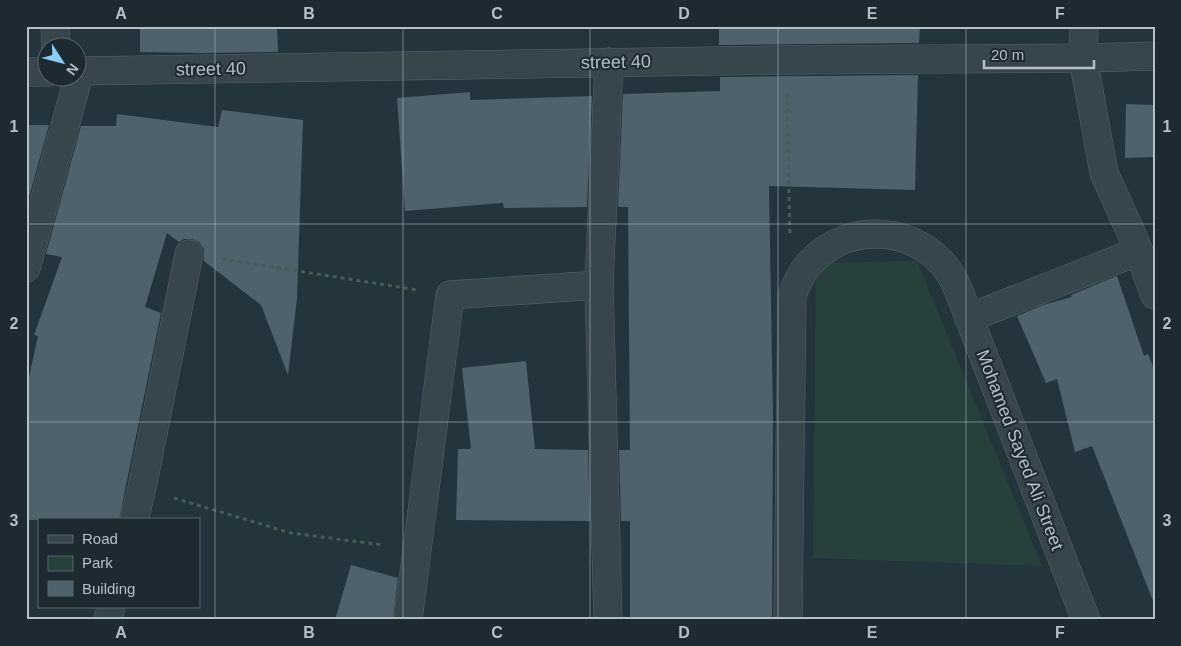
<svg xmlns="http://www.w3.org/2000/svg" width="1181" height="646" viewBox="0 0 1181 646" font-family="Helvetica,sans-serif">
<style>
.green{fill:#27403c}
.building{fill:#4f616a}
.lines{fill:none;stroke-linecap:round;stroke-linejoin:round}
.street-casing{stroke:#56636b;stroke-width:29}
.path{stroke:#455c59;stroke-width:3;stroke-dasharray:4 4;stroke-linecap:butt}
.street{stroke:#37454d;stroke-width:28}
.grid{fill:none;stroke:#b3c0c8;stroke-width:1;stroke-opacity:0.55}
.labels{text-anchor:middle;stroke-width:4;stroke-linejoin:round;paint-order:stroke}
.street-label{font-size:18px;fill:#b3c0c8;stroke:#1d2a32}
.neatline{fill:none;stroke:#b3c0c8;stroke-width:2}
.grid-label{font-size:16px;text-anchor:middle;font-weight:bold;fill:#b3c0c8}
</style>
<rect width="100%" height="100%" fill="#24343d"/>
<path class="green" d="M917,261L1042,566L813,558L816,263Z"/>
<g class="building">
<path d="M140,26H277L278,52L201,53L140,52Z"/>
<path d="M719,26H920L919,43L719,45Z"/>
<path d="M918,75L915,190L769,186L773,416L772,620H630V521H621L619,450H630L628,207H618L623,94L720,91V77Z"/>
<path d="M470,92V100L592,96L587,207L504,208L503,203L405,211L397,98Z"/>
<path d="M1126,104L1155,105V157L1125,158Z"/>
<path d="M222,110L303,120L297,298L288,375L261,305L204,261V249L199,242L192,239H184L179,242L167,233L145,307L161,313L119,520H26V391L38,336L34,335L62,257L46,254L81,126H116L117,114L218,127Z"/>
<path d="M26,125H49L26,208Z"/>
<path d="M1117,276L1144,356L1148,354L1155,371V601H1153L1092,446L1075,452L1057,379L1046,383L1017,316L1043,305L1072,297L1071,295Z"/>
<path d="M526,361L535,449L588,450L590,521L456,520L458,449H471L462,368Z"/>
<path d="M351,565L398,578L393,620H335Z"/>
</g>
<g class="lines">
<g class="street-casing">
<g id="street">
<path d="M55,26L56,48"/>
<path d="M1084,26L1083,58L1104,173L1133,237L1155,295"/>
<path d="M78,71L786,60L1083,58L1155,56"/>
<path d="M26,72H48"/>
<path d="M26,268L80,71"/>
<path d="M969,318L1139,251"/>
<path d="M134,520L142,488L189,254"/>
<path d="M108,620L111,607"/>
<path d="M408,620L450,295L599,285"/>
<path d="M608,620L599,285L609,62"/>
<path d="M788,620L792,295C797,283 802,271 811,262C847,224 906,225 942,263C955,277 962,299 969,318L1086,620"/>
</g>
</g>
<g class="path">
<path d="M787,93L790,237"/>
<path d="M222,259L418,290"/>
<path d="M174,498L291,533L384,545"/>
</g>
<use href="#street" class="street"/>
</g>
<path class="grid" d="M215,26V620M403,26V620M590,26V620M778,26V620M966,26V620M26,224H1155M26,422H1155"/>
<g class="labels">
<g class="street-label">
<text transform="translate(616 62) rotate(-1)" y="6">street 40</text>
<text transform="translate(211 69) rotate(-1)" y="6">street 40</text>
<text transform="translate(1020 450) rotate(69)" y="6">Mohamed Sayed Ali Street</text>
</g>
</g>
<rect width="1181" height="646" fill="none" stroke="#1d2a32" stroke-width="55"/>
<rect x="38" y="518" width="162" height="90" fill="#1d2a32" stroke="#59666e"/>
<rect x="48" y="535" width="25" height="8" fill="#37454d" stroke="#59666e"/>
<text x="82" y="544" font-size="15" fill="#b3c0c8">Road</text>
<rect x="48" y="556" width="25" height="15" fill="#27403c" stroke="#59666e"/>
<text x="82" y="568" font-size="15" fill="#b3c0c8">Park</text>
<rect x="48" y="581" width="25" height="15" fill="#4f616a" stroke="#59666e"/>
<text x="82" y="594" font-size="15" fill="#b3c0c8">Building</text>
<g transform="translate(62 62) rotate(126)"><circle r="24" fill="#1d2a32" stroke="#59666e"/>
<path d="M0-4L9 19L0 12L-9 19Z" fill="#89ccf7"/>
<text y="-8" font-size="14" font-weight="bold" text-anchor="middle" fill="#b3c0c8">N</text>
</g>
<path d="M984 60v8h110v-8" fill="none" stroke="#b3c0c8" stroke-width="2.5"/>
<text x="991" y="60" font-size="15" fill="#b3c0c8" stroke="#1d2a32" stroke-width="4" paint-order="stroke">20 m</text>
<rect x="28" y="28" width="1126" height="590" class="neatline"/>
<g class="grid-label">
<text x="121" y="19">A</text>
<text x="309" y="19">B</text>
<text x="497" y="19">C</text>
<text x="684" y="19">D</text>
<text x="872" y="19">E</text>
<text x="1060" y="19">F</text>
<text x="14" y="132">1</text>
<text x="1167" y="132">1</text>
<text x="14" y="329">2</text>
<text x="1167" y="329">2</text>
<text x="14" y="526">3</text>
<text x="1167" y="526">3</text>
<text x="121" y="638">A</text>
<text x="309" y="638">B</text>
<text x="497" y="638">C</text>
<text x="684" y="638">D</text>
<text x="872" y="638">E</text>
<text x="1060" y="638">F</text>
</g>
</svg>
